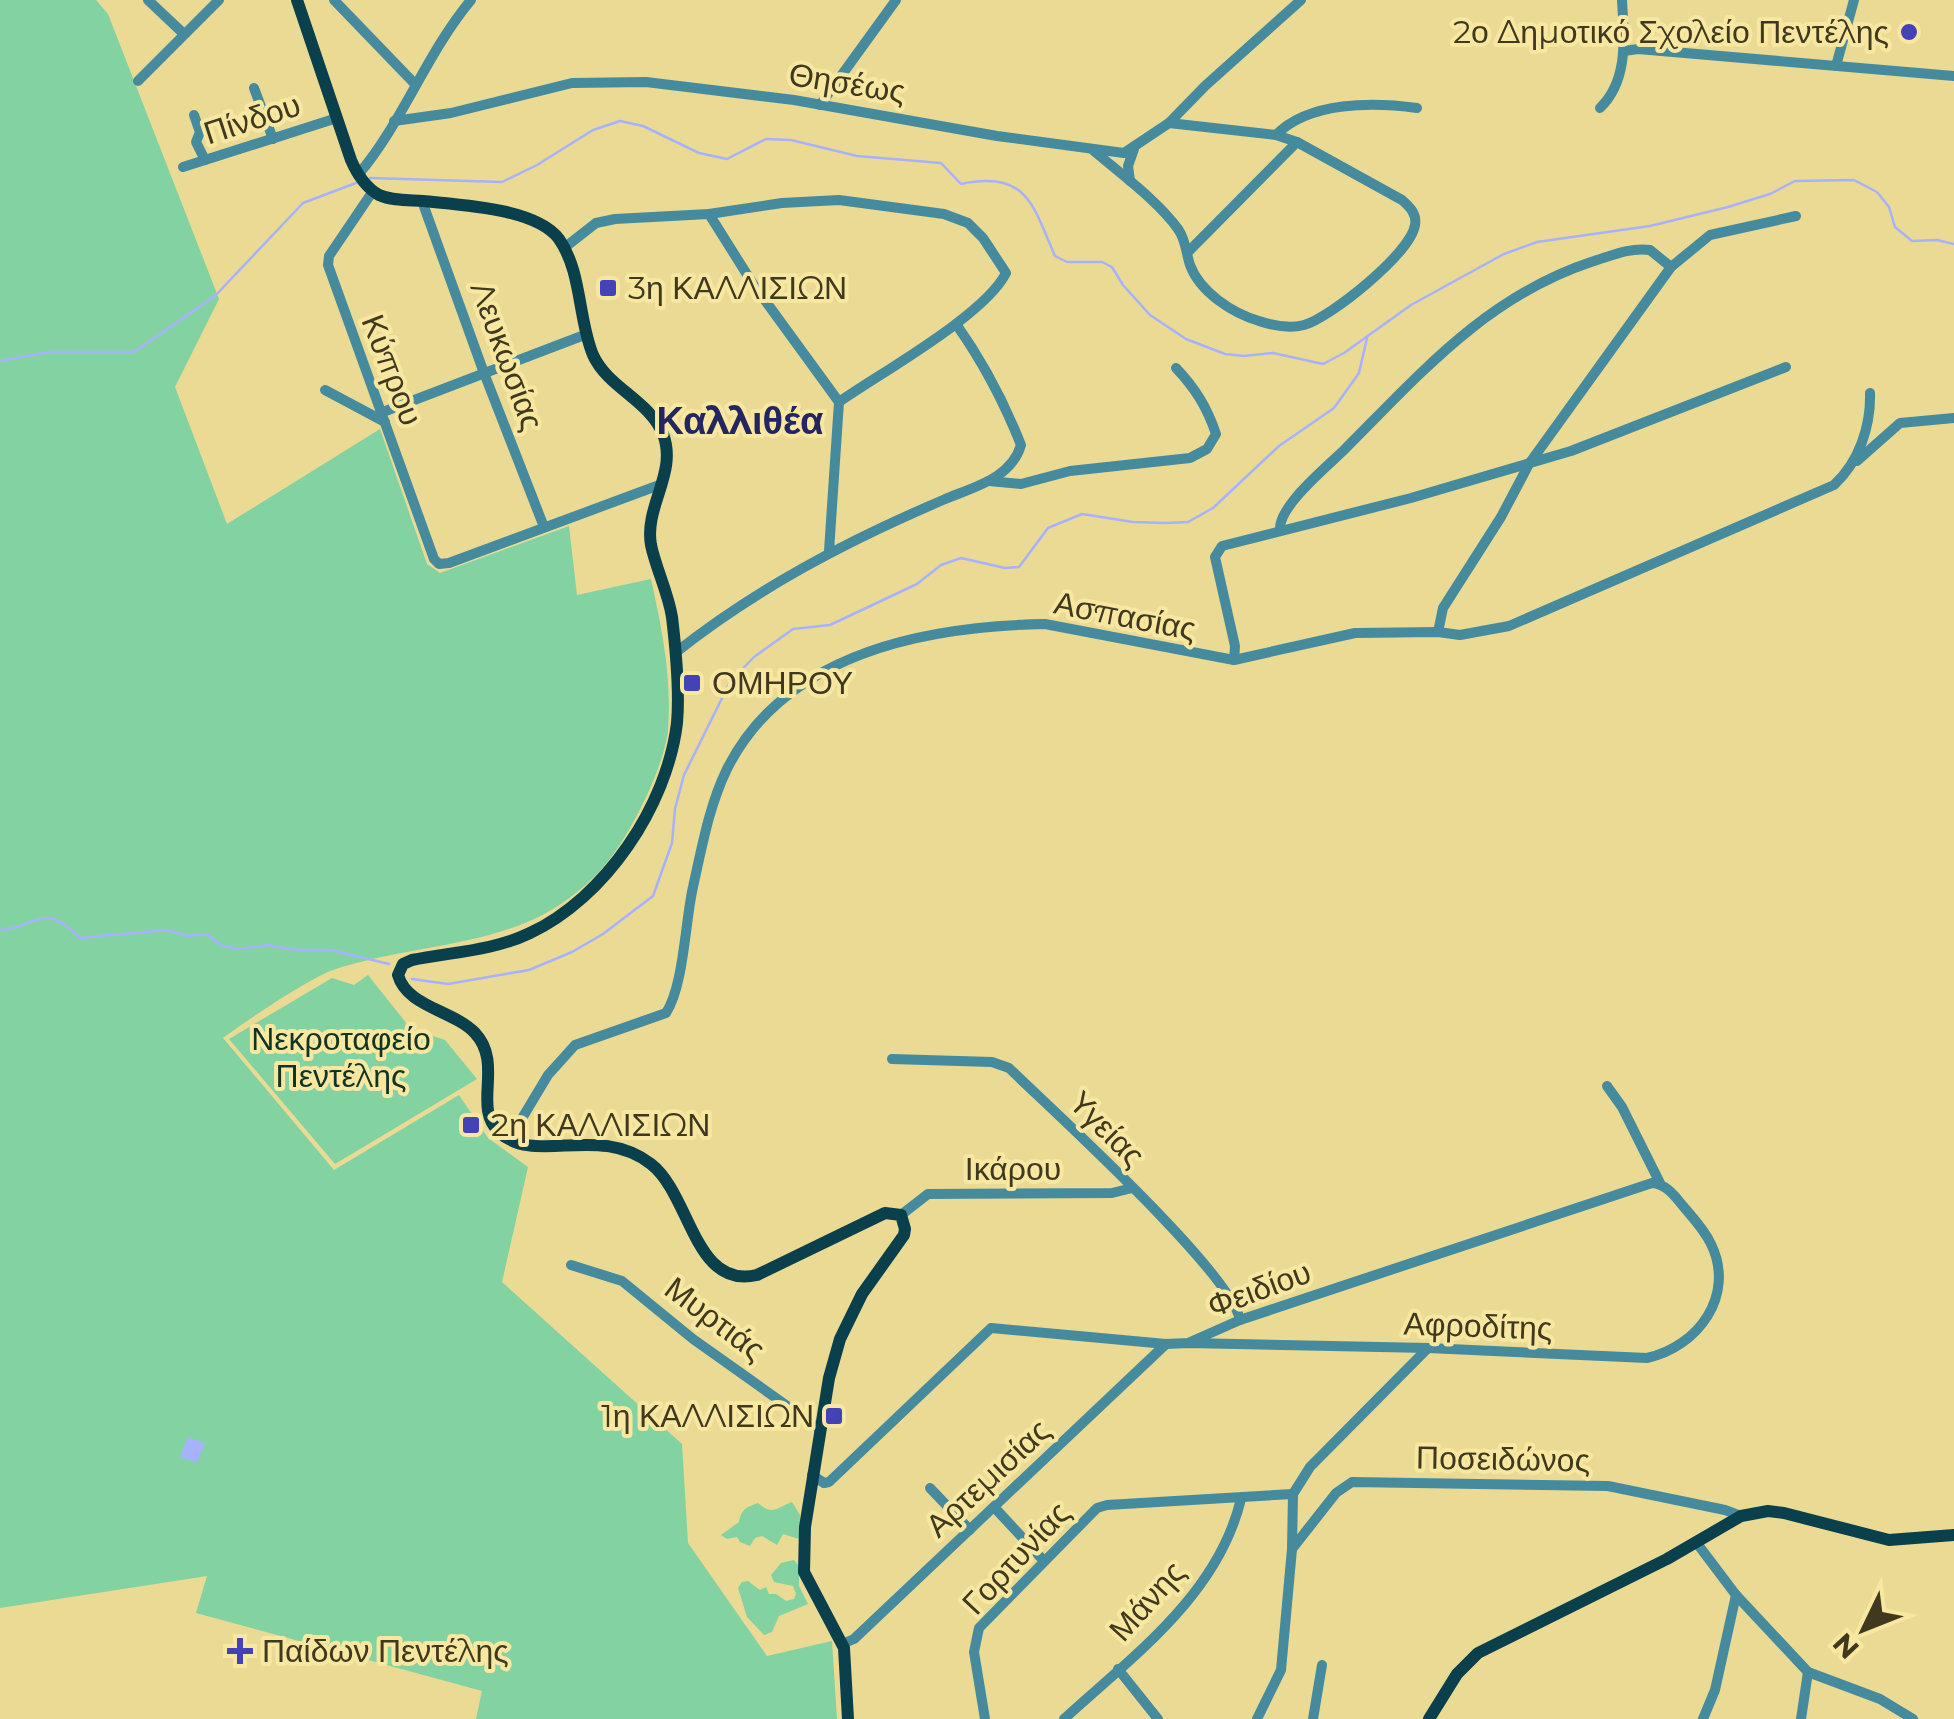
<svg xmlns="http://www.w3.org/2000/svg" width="1954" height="1719" viewBox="0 0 1954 1719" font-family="Montserrat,sans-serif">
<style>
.green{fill:#82d2a2}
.water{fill:#a7b2fd}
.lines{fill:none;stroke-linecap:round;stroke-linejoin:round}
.stream{stroke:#a7b2fd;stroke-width:2.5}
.minor{stroke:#458b9d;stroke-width:10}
.major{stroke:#0a404c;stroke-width:12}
.poi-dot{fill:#4342b7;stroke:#f7e7a1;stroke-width:4}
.labels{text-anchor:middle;stroke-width:8;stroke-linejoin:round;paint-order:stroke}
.poi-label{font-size:32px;fill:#40391d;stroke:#f7e7a1;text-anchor:start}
.street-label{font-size:32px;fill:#40391d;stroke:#f7e7a1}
.park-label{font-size:32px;fill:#113522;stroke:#f7e7a1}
.quarter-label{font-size:38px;font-weight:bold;fill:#242660;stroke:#f7e7a1}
</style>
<rect width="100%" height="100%" fill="#eada94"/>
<g class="green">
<path d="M0,0H96L108,14L219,299L175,387L227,524L380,429L427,564L440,573L569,526L577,595L651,579C662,629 672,678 668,730C664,770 624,849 594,877C575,896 550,913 525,923C463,948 395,949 333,970C308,979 246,1021 223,1038L334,1170L459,1095L488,1138L528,1167L502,1282L682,1444L688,1543L767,1656L832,1641L837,1719H476L482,1691L196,1613L207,1576L0,1608Z"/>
<path d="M368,975L411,1029L445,1040L477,1079L335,1164L229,1039L332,978L354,985Z"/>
<path d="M792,1502L800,1515L799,1539L783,1534L777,1545L762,1536L755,1538L750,1546L740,1542L737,1537L727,1539L721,1535L739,1522C741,1510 746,1507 758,1503C773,1516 776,1508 792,1502Z"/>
<path d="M794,1560L799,1566V1586L808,1604L779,1616L772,1632L764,1635L747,1617L738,1588L742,1582L748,1581L760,1590L766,1587L769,1594H776L786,1601L794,1599L796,1594L793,1586L774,1582L771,1575L781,1563Z"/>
</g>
<path class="water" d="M188,1437L205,1443L197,1463L180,1457Z"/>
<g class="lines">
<g class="stream">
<path d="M370,178L502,182L537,165L593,130L620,121L643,126L699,153L727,159L766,139L791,140L857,156L941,163L961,184C1028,170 1033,206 1055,256L1067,262H1102L1112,267L1123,285L1150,315L1186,339L1225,354L1244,356L1273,353L1323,364L1344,353L1411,305L1504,254L1537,242L1650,226L1728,207L1770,194L1795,181L1854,180L1877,192L1889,207L1895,227L1912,241L1937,240L1954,244"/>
<path d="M0,361L49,352H134L215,296L303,203L356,183"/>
<path d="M0,930C38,927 42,900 80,938L166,930L189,936L207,934L222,946L239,949L268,945L295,950H331L389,964"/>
<path d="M412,979L448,984L529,970L572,952L603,934L653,896L672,843L675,809L684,775L730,682L754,657L793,629L830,625L917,584L941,565L961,558L1005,568L1019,567L1048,528L1082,514L1133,522L1165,523L1188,522L1213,508L1279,446L1334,408L1359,373L1367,338"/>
</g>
<g class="minor">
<path d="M148,0L184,34"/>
<path d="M334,0L414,83"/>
<path d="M1624,51L1638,49L1954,76"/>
<path d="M1836,66L1854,0"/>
<path d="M138,81L219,0"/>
<path d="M254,88L273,139"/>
<path d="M820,105L896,0"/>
<path d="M1600,108C1629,80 1624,37 1622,0"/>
<path d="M194,115L200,132L196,142L205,160"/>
<path d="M394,121L451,113L572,83L646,82L794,100L997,136L1124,153L1169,123L1205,86L1301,0"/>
<path d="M1276,135C1309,101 1374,102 1417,108"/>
<path d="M1094,151C1121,174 1158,201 1178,229C1186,240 1186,253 1190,265C1200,292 1232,313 1259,321C1274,326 1289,329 1304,325C1330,318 1411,253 1415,225C1417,214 1410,207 1402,200L1297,142L1276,135L1169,123"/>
<path d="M183,167L337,118"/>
<path d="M358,175C403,122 426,54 471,0"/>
<path d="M1130,181L1128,166L1134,149"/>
<path d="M373,191L329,256L328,265L434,559L439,564L449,563L662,484"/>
<path d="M422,201L484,373L544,527"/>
<path d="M709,214L753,284L839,402L829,551"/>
<path d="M564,248L596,223L615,219L709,214L782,203L839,200L944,214L968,223L983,238L1006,273C985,315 882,372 839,402"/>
<path d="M1188,252L1297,142"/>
<path d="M325,390L385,422"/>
<path d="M383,412L587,334"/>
<path d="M1857,461L1900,423L1954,418"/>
<path d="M989,481L1021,484L1070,471L1190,458L1207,449L1216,434C1207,407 1195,388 1176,368"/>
<path d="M1280,530C1278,506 1328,466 1345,449C1421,373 1486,297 1591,262C1611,256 1629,247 1650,250L1671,267"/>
<path d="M1438,632L1443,608L1501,517L1529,464L1671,267L1710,235L1796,216"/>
<path d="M675,653C757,588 847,541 943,500C973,487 1011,479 1021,445C1004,402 983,362 956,324"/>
<path d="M1234,660L1235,646L1215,557L1222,546L1411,498L1571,451L1786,367"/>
<path d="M892,1059L992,1062L1009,1068C1053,1111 1231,1272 1240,1320"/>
<path d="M1607,1086L1622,1107L1660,1183"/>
<path d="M509,1140L548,1075L575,1045L666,1013C684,985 685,922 693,887C702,847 709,806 727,769C786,652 927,626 1045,624L1234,660L1355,633L1438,632L1460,635L1509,626L1834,485C1859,462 1871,426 1870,393"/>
<path d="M901,1215L928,1194L1112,1193L1132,1188"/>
<path d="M571,1265L622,1281L693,1339L821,1430"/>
<path d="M812,1475L824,1483L829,1482L991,1328L1166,1344L1188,1343L1240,1320L1652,1183C1666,1184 1674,1195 1683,1206C1693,1218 1704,1229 1711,1244C1736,1295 1698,1347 1647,1358L1428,1348L1188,1343"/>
<path d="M930,1488L970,1530"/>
<path d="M994,1507L1044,1561"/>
<path d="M1696,1542L1736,1595L1808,1672L1880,1699L1913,1719"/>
<path d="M1292,1549L1336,1493L1352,1482L1608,1486L1725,1510L1741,1516"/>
<path d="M842,1644L854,1639L1166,1344"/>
<path d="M1118,1669L1158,1719"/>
<path d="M985,1719L974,1652L979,1628L1097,1508L1107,1505L1293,1494"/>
<path d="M1064,1719C1133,1656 1218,1595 1241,1499"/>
<path d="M1257,1719L1281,1670L1292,1549L1293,1494L1310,1467L1428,1348"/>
<path d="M1313,1719L1322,1665"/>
<path d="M1703,1719L1715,1690L1736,1595"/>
<path d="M1801,1719L1808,1672"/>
</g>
<g class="major">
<path d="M297,0L351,160C357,174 365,187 379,195C392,201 409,200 423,201C460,205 536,208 559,239C582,272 578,319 593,355C608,388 649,400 663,434C678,473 644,506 651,545C656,569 668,592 672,617C676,651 680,690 677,723C667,806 605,898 530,933C493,951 451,952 412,960L403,964L398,975C407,1007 453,1010 475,1033C504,1064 472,1107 499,1132C535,1166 598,1123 651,1164C691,1195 694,1290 757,1275L885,1213L901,1215L905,1229L904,1235L862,1294L840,1339L829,1378L805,1527L804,1572L844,1648L848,1719"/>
<path d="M1429,1719L1457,1674L1478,1653L1667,1559L1741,1516L1768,1511L1784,1513L1889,1540L1954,1535"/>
</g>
</g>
<g class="poi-dot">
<circle cx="1909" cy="32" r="10"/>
<rect x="598" y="278" width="20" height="20" rx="5"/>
<rect x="682" y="673" width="20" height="20" rx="5"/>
<rect x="461" y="1115" width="20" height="20" rx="5"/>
<rect x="824" y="1406" width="20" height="20" rx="5"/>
<path d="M235 1636h10v10h10v10h-10v10h-10v-10h-10v-10h10z"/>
</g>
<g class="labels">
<g class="poi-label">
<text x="1889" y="43" text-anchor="end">2ο Δημοτικό Σχολείο Πεντέλης</text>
<text x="628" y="299">3η ΚΑΛΛΙΣΙΩΝ</text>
<text x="712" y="694">ΟΜΗΡΟΥ</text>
<text x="491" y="1136">2η ΚΑΛΛΙΣΙΩΝ</text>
<text x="814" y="1427" text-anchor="end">1η ΚΑΛΛΙΣΙΩΝ</text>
<text x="262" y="1662">Παίδων Πεντέλης</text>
</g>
<g class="street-label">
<text transform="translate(847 83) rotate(9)" y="11">Θησέως</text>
<text transform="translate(252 119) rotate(-18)" y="11">Πίνδου</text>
<text transform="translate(507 356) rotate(70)" y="11">Λευκωσίας</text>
<text transform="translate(392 370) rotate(69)" y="11">Κύπρου</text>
<text transform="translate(1125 616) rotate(11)" y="11">Ασπασίας</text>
<text transform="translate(1107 1129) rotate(45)" y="11">Υγείας</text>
<text x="1013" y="1180">Ικάρου</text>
<text transform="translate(1259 1289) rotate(-20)" y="11">Φειδίου</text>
<text transform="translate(715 1319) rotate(37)" y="11">Μυρτιάς</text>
<text transform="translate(1478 1326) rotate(2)" y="11">Αφροδίτης</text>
<text transform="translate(1503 1459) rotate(1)" y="11">Ποσειδώνος</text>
<text transform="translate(988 1478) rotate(-43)" y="11">Αρτεμισίας</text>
<text transform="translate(1016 1558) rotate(-47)" y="11">Γορτυνίας</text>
<text transform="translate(1147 1601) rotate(-48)" y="11">Μάνης</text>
</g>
<g class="park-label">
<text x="341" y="1050">Νεκροταφείο<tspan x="341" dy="37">Πεντέλης</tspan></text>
</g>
<g class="quarter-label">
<text x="740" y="434">Καλλιθέα</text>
</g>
</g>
<g transform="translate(1864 1629) rotate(227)" stroke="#f7e7a1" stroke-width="8" paint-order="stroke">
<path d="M0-8L18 38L0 25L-18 38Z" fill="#40391d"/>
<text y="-15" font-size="28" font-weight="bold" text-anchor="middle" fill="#40391d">N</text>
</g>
</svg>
